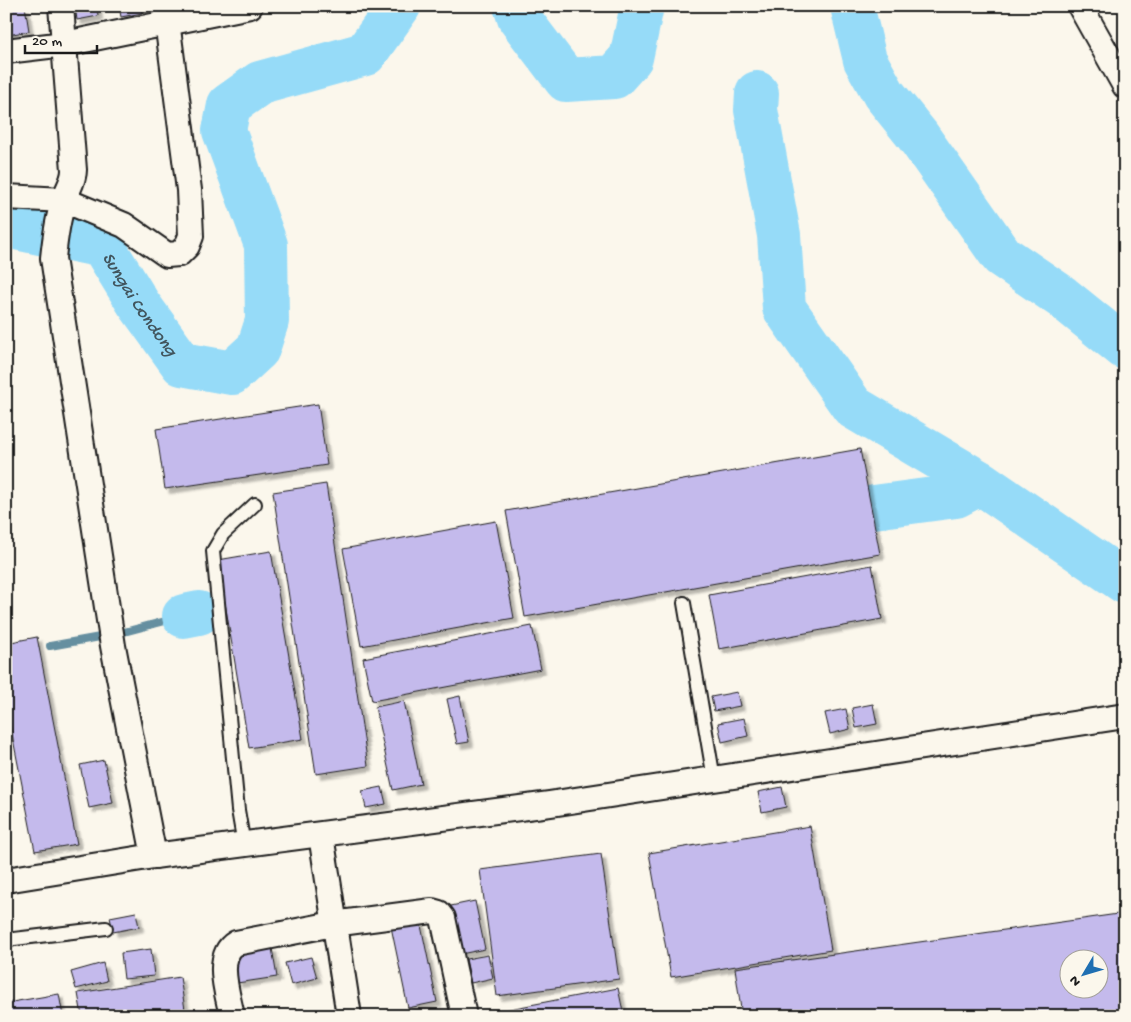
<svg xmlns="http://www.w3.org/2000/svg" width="1131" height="1022" viewBox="0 0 1131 1022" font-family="'Gochi Hand',sans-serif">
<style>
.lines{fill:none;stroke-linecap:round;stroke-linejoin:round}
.stream{stroke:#658fa0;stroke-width:8}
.river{stroke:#96dbf8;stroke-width:44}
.building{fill:#c4baec;stroke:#1c1c1c;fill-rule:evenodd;filter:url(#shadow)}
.service-casing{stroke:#1c1c1c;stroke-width:16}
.minor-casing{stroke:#1c1c1c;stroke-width:28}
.service{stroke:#fbf7ec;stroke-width:12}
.minor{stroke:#fbf7ec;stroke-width:24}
.labels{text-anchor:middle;stroke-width:4;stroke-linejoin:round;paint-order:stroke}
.water-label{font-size:18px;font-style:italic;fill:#41555e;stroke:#fbf7ec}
</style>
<defs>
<filter id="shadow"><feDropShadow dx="4.5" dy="4.5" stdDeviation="1" flood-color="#0004"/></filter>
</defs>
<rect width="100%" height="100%" fill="#fbf7ec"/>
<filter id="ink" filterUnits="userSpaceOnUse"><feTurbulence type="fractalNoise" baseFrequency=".02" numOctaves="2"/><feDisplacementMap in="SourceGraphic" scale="10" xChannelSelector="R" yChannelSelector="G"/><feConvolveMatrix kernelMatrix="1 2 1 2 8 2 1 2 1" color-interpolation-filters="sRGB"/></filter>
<g filter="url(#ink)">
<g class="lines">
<g class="stream">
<path d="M124,632L184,616"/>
<path d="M50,646L100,637"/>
</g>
<g class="river">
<path d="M515,6L519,18L566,80L614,77L631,58L642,6"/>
<path d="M852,6L865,60L884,94L917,135L1002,256L1062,297L1125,348"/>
<path d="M757,93L756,110L779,235L784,308L853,407L981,483L1125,582"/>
<path id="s1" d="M6,226L103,246L138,303L182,364L232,373L258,349L267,321L266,245L224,131L229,105L260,83L365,54L399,6"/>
<path d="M874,507L956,496L981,483"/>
<path d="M184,616L199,613"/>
</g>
</g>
<g class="building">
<path d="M6,6H25L29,31L8,35Z"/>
<path d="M75,6H97L98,16L77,20Z"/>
<path d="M119,6H140L142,13L121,17Z"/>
<path d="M318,404L327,465L165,489L156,429Z"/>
<path d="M860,449L880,554L525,617L506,511Z"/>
<path d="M326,484L368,766L316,774L273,492Z"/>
<path d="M496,521L514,618L361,646L343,549Z"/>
<path d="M271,551L303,739L249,748L218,560Z"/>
<path d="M872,565L882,619L719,649L709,595Z"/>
<path d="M532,626L541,669L372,701L363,658Z"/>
<path d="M37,637L77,844L35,851L6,703V643Z"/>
<path d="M737,692L740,706L714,711L711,697Z"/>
<path d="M460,696L469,742L457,744L447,699Z"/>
<path d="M404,701L421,784L393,790L375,707Z"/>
<path d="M873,704L877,724L856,728L852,708Z"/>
<path d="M846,709L850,729L830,734L825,713Z"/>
<path d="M744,718L748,736L722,742L718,723Z"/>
<path d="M104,760L113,803L89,808L80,765Z"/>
<path d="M382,787L386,804L366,808L362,791Z"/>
<path d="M782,787L786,807L762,812L758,792Z"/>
<path d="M810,826L831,950L671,977L649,853Z"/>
<path d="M601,854L619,979L497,996L480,870Z"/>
<path d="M475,901L485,949L456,955L446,907Z"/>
<path d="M136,912L139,927L113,932L110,917Z"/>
<path d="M1125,913V1016H742L735,968ZM1068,960H1098V990H1068Z"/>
<path d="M419,916L437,1002L408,1008L390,922Z"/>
<path d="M272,948L277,977L237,983L233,955Z"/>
<path d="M151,949L154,976L124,979L121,953Z"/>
<path d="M488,955L493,978L471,983L466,959Z"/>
<path d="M311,957L317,978L291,985L285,963Z"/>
<path d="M103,963L107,981L76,989L71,972Z"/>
<path d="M180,977L186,1016H82L78,993Z"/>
<path d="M618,988L624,1016H495L494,1012Z"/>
<path d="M59,994L63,1016H6V1003Z"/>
</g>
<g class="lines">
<g class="service-casing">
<g id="service">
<path d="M684,603L714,779"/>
<path d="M244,845L238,810L213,551L223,534L255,504"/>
<path d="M6,940L106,928"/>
</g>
</g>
<g class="minor-casing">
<g id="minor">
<path d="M61,6L74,170C74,182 66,191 63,203C57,221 55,239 53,258L113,646L154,856"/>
<path d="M1080,6L1125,86"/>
<path d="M6,51L65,44L250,6"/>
<path d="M6,197L64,200L124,225L167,255L179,254L187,246L191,236L189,190L165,6"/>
<path d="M321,835L349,1016"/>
<path d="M6,880L154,856L550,804L1125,716"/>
<path d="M232,1016C228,995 214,956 236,943L333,924L432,911L439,913L443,918L464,1016"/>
</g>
</g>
<use href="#service" class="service"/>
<use href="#minor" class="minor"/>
</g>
</g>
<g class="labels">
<g class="water-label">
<text dy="6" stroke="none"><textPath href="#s1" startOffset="168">Sungai Condong</textPath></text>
</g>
</g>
<rect width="1131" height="1022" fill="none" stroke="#fbf7ec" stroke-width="25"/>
<rect x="12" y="12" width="1106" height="997" fill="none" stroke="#1c1c1c" stroke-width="2" filter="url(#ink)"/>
<g transform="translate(1084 974) rotate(232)"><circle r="24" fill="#fbf7ec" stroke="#a29f99"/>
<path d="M0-4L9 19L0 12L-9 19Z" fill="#1f6fb2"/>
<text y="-8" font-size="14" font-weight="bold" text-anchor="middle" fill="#1c1c1c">N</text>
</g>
<path d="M25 45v8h72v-8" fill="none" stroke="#1c1c1c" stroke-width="2.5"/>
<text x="32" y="45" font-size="15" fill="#1c1c1c" stroke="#fbf7ec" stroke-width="4" paint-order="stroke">20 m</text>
</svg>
